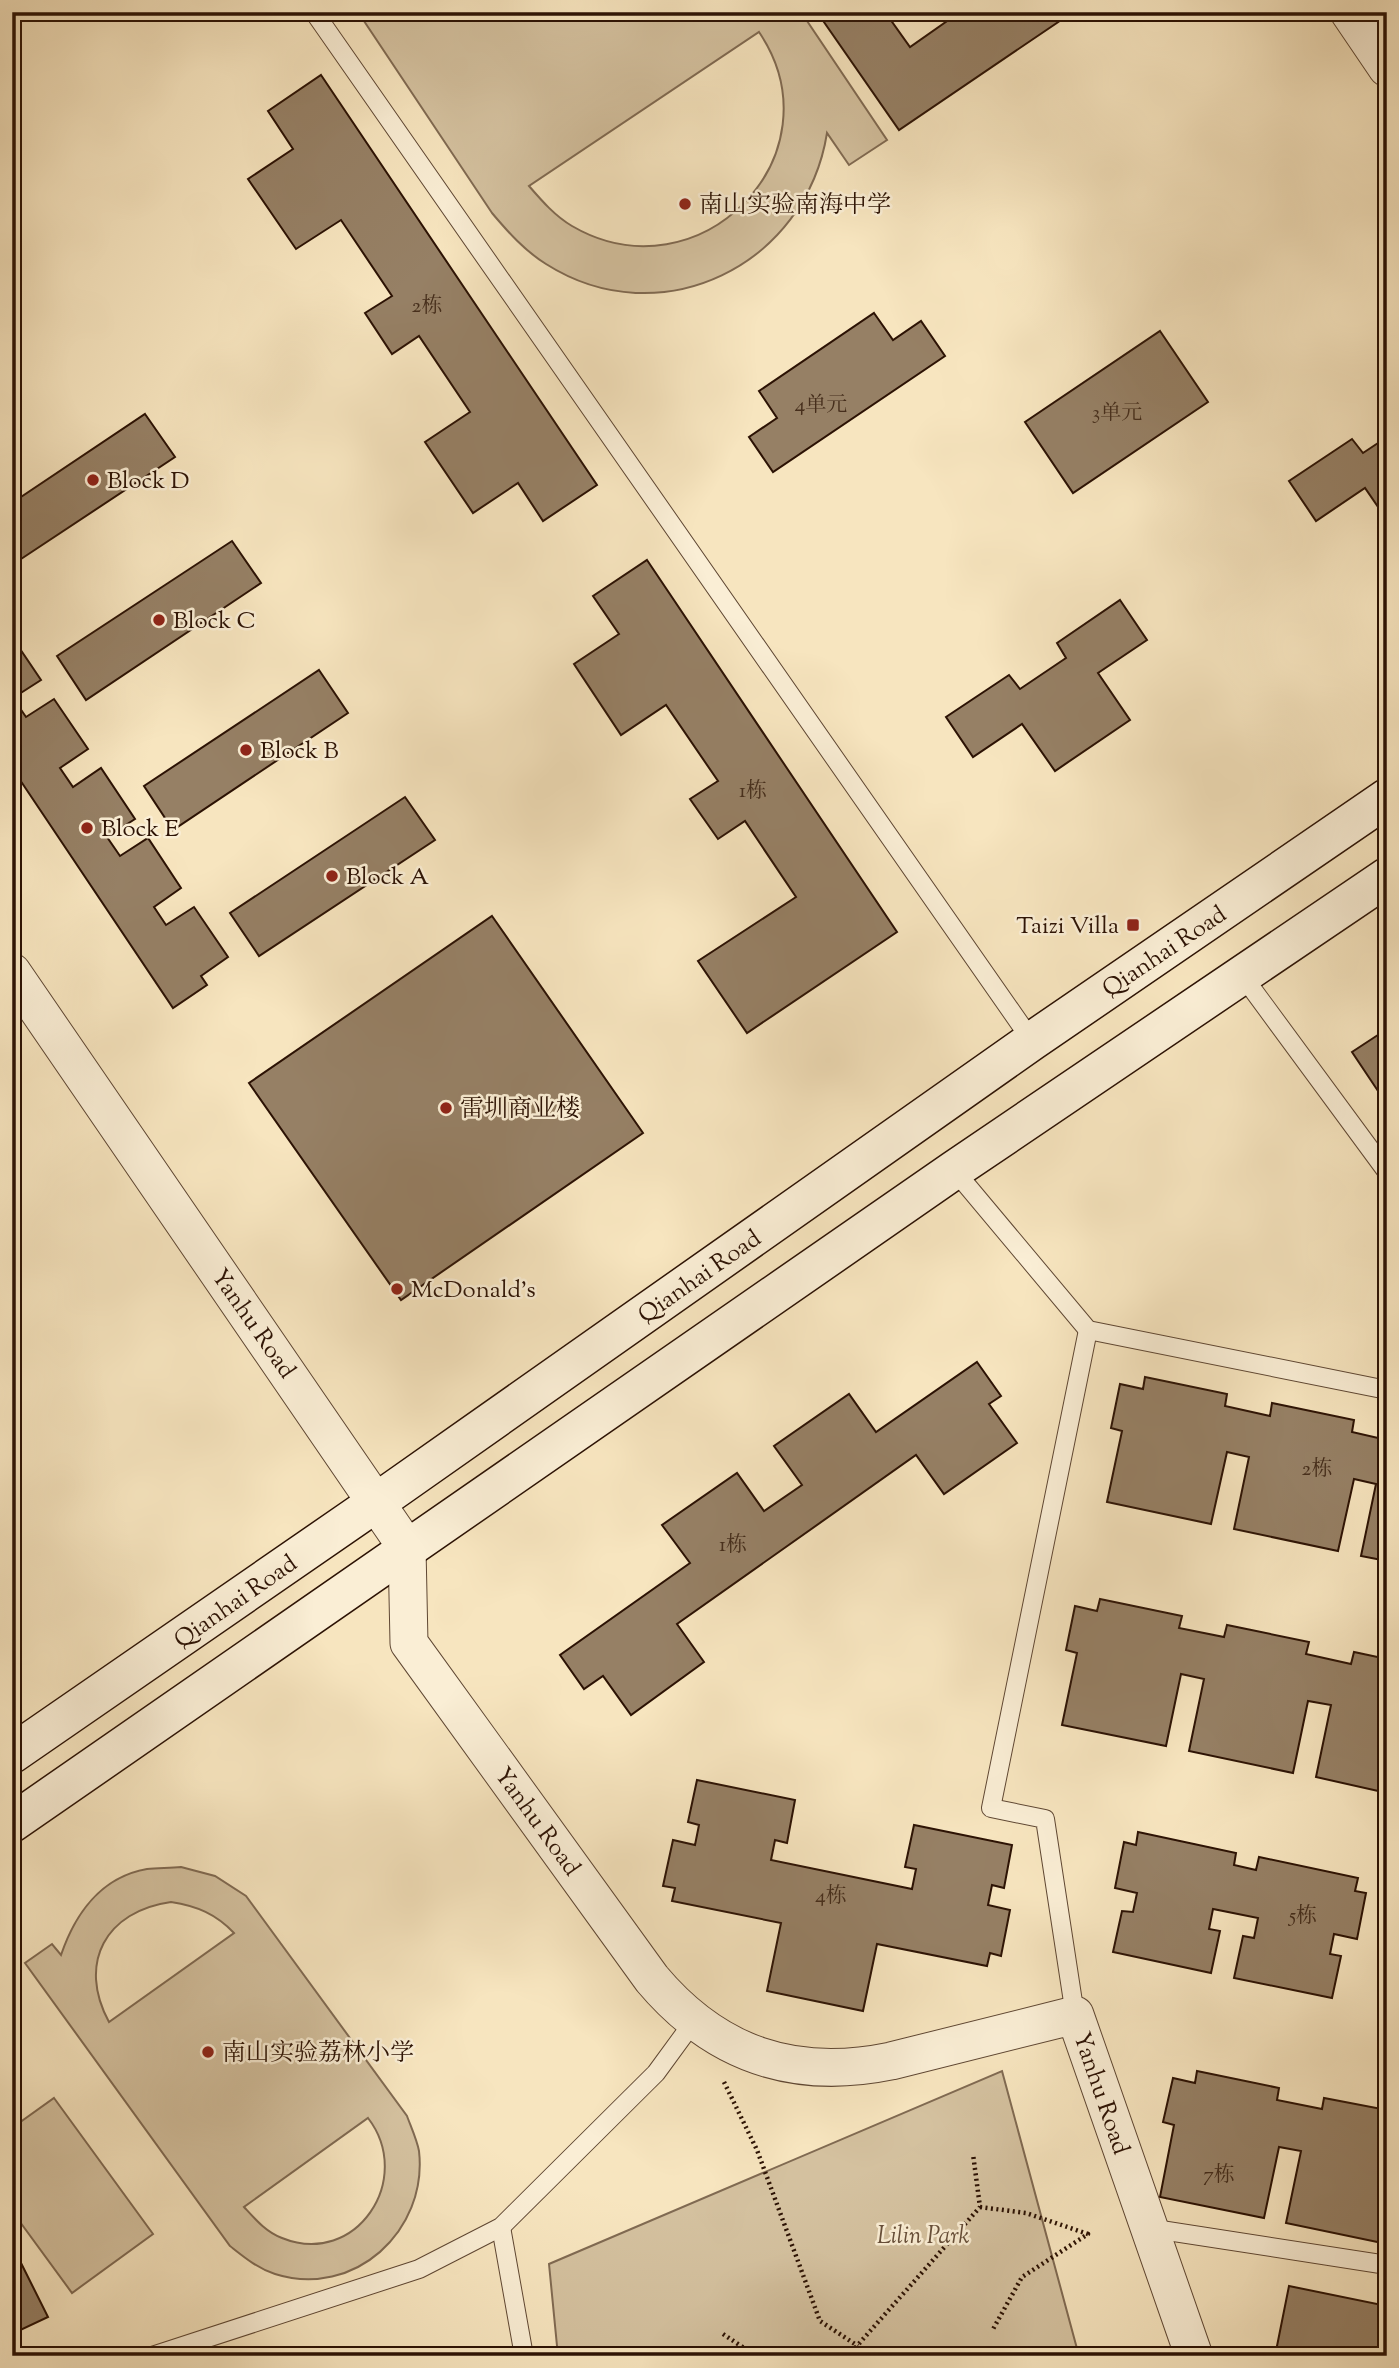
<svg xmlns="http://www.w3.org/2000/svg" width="1399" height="2368" viewBox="0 0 1399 2368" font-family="'Sorts Mill Goudy','Noto Serif SC',serif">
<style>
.green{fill:#d4c19f;stroke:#806a52;stroke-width:2;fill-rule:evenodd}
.building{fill:#968065;stroke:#2c1204;stroke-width:2}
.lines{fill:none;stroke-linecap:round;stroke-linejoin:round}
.lane-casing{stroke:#5f4733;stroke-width:20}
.street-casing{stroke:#5f4733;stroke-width:39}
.secondary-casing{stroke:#2c1204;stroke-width:41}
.path{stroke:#2c1204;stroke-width:4.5;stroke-dasharray:2 3.5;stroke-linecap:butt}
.lane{stroke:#faeed5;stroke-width:18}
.street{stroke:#faeed5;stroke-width:37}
.secondary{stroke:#faeed5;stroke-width:38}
.poi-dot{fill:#8f2418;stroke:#faeed5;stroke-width:2.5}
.labels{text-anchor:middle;stroke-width:5;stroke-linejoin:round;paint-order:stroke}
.number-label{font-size:21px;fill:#462e1c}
.poi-label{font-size:24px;fill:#2c1204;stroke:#faeed5;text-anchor:start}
.street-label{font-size:24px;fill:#2c1204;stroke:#faeed5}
.park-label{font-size:24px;font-style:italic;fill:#674f3a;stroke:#faeed5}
</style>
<rect width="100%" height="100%" fill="#f7e5bf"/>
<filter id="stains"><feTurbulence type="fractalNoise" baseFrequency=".00286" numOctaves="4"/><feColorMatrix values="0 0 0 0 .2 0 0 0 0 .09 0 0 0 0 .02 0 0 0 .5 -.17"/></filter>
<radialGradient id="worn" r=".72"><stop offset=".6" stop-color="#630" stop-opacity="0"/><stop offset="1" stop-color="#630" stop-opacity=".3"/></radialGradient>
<g class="green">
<path d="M358,12H801L887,140L849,165L827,133C806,265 661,337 546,264C525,251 508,232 492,213ZM759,32C842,155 699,300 572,226C555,216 542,201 529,186Z"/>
<path d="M181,1867L215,1876L246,1896L407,2116C411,2127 417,2140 419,2151C428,2231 354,2299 275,2274C257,2268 244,2257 230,2246L25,1963L52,1944L61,1955C75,1914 101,1877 147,1869C158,1868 170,1868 181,1867ZM171,1902C197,1906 216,1914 234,1933L109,2022C77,1963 106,1911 171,1902ZM368,2118C415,2179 356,2268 282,2238C266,2232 255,2219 244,2207Z"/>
<path d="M1002,2071L1079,2356H558L549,2264Z"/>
<path d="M54,2098L153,2234L72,2293L12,2211V2128Z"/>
</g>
<g class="building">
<path d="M817,12H885L910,47L960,12H1073L899,130Z"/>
<path d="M321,75L597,485L543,521L518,483L473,513L425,442L470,412L419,336L392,354L365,313L392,296L341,220L296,249L248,179L293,149L268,111Z"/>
<path d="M874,313L893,340L921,321L945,356L773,472L749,437L777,418L759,391Z"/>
<path d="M1160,331L1208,402L1073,493L1025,422Z"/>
<path d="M145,414L175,457L12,565V503Z"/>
<path d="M1387,437V520L1365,488L1316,521L1289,481L1352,439L1363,453Z"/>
<path d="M232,541L261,583L86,700L57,656Z"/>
<path d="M647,560L897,932L747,1033L698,961L796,897L745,821L718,839L690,799L718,781L666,705L621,735L574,664L619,634L593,596Z"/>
<path d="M1120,600L1147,640L1098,673L1130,720L1055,771L1022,724L973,757L946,717L1009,675L1020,689L1066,658L1057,643Z"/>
<path d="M12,637L41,680L13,698L26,717L54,699L88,749L60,768L73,787L101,768L135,819L107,837L120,856L148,838L181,888L154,907L166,925L194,907L228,957L201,976L207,985L173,1008L12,768Z"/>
<path d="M319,670L348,713L173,830L144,786Z"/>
<path d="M405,797L435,840L259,956L230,913Z"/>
<path d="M492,916L643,1133L401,1300L249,1083Z"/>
<path d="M1387,1029V1094L1382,1097L1352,1052Z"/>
<path d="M977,1362L1001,1396L989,1404L1017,1443L944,1494L916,1455L677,1624L704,1662L631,1715L603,1676L584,1689L560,1655L690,1563L662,1525L737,1473L764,1511L802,1485L774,1446L849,1394L876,1432Z"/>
<path d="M1145,1377L1227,1394L1225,1406L1270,1416L1272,1403L1354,1420L1352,1432L1387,1440V1561L1361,1556L1376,1484L1354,1479L1338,1551L1234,1529L1249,1457L1227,1452L1211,1524L1107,1502L1122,1431L1111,1428L1120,1384L1143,1389Z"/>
<path d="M1100,1599L1182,1616L1179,1628L1224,1637L1227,1625L1309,1642L1306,1654L1351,1664L1354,1652L1387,1659V1793L1316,1777L1331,1705L1308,1701L1293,1773L1189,1751L1204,1679L1181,1674L1166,1746L1062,1725L1077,1653L1066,1650L1075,1606L1097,1611Z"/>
<path d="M697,1780L795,1800L787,1843L775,1840L771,1860L912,1889L916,1869L905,1867L914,1825L1012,1845L1004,1888L992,1885L988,1905L1010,1910L1001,1956L990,1953L987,1966L877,1944L863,2011L767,1991L781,1923L672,1901L675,1888L663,1886L673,1840L695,1845L699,1825L688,1822Z"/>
<path d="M1138,1832L1236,1853L1234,1865L1256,1870L1259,1857L1358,1878L1355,1891L1366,1893L1357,1939L1334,1934L1330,1954L1341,1956L1332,1998L1234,1978L1243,1936L1254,1938L1258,1918L1213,1909L1209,1929L1220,1931L1211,1973L1113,1952L1122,1911L1133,1912L1137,1893L1115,1888L1124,1842L1136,1845Z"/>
<path d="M1197,2071L1279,2088L1277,2100L1322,2109L1324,2098L1387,2110V2244L1286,2223L1301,2151L1279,2147L1264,2218L1160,2197L1174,2125L1163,2122L1173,2078L1195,2083Z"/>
<path d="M20,2261L48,2317L12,2334V2265Z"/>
<path d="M1289,2286L1387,2306V2356H1275Z"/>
</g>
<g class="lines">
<g class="lane-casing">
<g id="lane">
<path d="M314,12L1032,1041"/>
<path d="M1242,975L1387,1172"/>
<path d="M954,1170L1088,1330L1387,1390"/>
<path d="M1075,2015L1045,1819L991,1808L1088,1330"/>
<path d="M501,2227L524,2356"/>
<path d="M1148,2228L1387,2265"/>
<path d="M152,2356L419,2269L501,2227L656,2073L694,2021"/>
</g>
</g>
<g class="street-casing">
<g id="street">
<path d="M1349,12L1387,68"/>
<path d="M12,972L407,1548L409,1643L652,1979C716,2055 794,2081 891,2061L1075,2015L1194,2356"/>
</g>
</g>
<g class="secondary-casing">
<g id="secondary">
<path d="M12,1754L377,1502L1032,1041L1387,798"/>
<path d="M12,1823L954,1170L1387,877"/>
</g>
</g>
<g class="path">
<path d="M724,2082L757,2150L820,2321L858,2346"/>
<path d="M980,2207L1026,2213L1088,2234L1022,2277L992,2331"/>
<path d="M723,2334L756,2356"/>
<path d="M848,2356L980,2207L973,2154"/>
</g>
<use href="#lane" class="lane"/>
<use href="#street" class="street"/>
<use href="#secondary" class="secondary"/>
</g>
<g class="poi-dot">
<circle cx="685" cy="204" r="7"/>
<circle cx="93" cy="480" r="7"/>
<circle cx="159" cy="620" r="7"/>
<circle cx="246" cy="750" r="7"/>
<circle cx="87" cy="828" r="7"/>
<circle cx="332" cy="876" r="7"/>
<rect x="1126" y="918" width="14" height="14" rx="3.5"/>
<circle cx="446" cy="1108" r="7"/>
<circle cx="397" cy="1289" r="7"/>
<circle cx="208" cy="2052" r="7"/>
</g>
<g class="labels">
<g class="number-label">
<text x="427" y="312">2栋</text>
<text x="821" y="411">4单元</text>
<text x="1117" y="419">3单元</text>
<text x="753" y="797">1栋</text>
<text x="1317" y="1475">2栋</text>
<text x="733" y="1551">1栋</text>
<text x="831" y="1902">4栋</text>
<text x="1303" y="1922">5栋</text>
<text x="1219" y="2181">7栋</text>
</g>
<g class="poi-label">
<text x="699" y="212">南山实验南海中学</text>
<text x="107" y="488">Block D</text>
<text x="173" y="628">Block C</text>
<text x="260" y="758">Block B</text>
<text x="101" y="836">Block E</text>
<text x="346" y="884">Block A</text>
<text x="1119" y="933" text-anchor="end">Taizi Villa</text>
<text x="460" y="1116">雷圳商业楼</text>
<text x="411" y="1297">McDonald's</text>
<text x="222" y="2060">南山实验荔林小学</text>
</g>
<g class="street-label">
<text transform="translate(1164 951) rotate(-34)" y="8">Qianhai Road</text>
<text transform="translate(699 1276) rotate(-35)" y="8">Qianhai Road</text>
<text transform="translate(254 1323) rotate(55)" y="8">Yanhu Road</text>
<text transform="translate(235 1601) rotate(-35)" y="8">Qianhai Road</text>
<text transform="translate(538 1821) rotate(54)" y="8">Yanhu Road</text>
<text transform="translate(1102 2093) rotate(71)" y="8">Yanhu Road</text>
</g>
<g class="park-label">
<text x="923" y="2243">Lilin Park</text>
</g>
</g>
<rect width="1399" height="2368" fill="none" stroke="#f7e5bf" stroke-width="42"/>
<rect x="14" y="14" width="1371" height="2340" fill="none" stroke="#2c1204" stroke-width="3.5"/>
<rect x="21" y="21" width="1357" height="2326" fill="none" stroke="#2c1204" stroke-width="2"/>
<rect width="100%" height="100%" filter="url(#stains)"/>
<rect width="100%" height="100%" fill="url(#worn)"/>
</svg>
